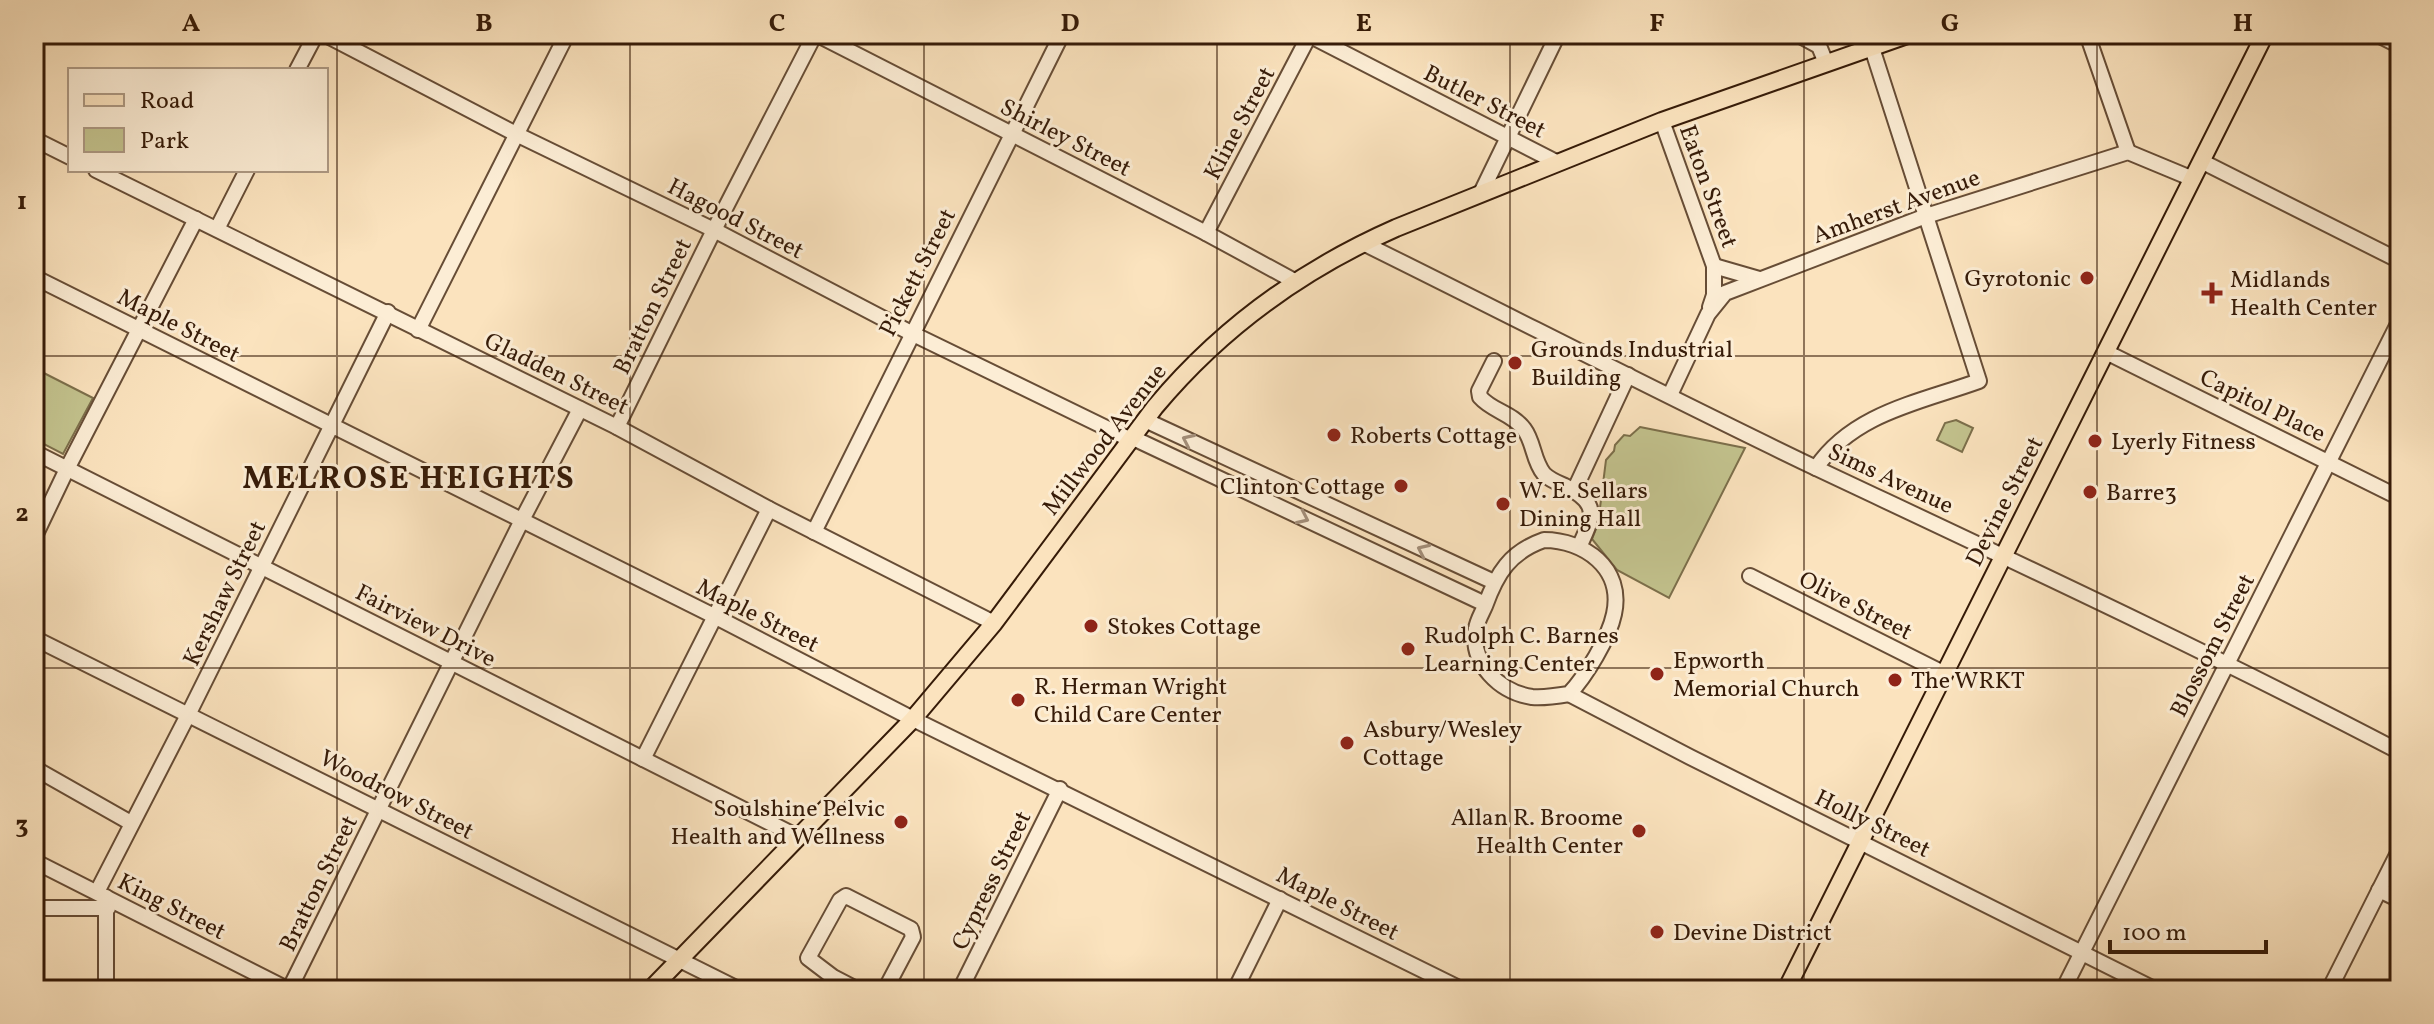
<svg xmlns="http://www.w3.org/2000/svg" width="2434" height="1024" viewBox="0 0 2434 1024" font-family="Vollkorn,serif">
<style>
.green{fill:#c3c38e;stroke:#7c6f4b;stroke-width:2}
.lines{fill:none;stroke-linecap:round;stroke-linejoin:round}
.minor-casing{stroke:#674d36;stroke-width:18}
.major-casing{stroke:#361b08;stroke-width:20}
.minor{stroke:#fcedd5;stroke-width:14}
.major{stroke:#fbe3be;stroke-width:16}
.oneway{stroke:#a38e79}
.grid{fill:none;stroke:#361b08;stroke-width:2;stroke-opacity:0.55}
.poi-dot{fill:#8f2418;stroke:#fcedd5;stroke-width:3}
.labels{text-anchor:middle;stroke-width:6;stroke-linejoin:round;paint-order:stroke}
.street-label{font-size:24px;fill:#361b08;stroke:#fcedd5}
.poi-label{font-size:24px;fill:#361b08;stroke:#fcedd5;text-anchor:start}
.district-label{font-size:32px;font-weight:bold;letter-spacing:2px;fill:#361b08;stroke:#fcedd5}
.neatline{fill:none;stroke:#361b08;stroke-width:3}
.grid-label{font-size:26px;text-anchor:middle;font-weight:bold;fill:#361b08}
</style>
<rect width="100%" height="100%" fill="#fbe3be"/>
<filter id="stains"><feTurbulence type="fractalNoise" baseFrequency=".0025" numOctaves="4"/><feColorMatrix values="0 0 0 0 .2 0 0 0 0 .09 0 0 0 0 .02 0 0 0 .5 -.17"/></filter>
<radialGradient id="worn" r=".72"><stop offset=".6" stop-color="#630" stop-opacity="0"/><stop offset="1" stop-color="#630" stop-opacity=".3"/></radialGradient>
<g class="green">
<path d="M34,368L93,398L63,454L34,439Z"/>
<path d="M1956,420L1973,428L1962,452L1937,440L1945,423Z"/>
<path d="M1640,427L1745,448L1669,598L1617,570L1592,539L1598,524L1606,460L1614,451L1615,445L1624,435L1630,436Z"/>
</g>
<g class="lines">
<g class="minor-casing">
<g id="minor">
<path d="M324,34L518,135L714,230L911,333L1129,439"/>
<path d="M816,34L1206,233L1296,282"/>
<path d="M1307,34L1558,163"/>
<path d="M1797,34L1819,46L1826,63"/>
<path d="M2087,34L2128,152"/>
<path d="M2376,34L2400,46"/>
<path d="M297,70L316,34"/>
<path d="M1662,121L1714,266V295L1710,307"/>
<path d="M34,139L70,157"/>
<path d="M2201,161L2400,261"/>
<path d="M96,170L617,427L769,509L994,623"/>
<path d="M1481,193L1558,34"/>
<path d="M217,229L247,170"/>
<path d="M1206,233L1310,34"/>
<path d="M1363,243C1515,318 1665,396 1818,469C2013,561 2209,652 2400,752"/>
<path d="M1714,266L1759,279"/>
<path d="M34,277L714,616L913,719L1463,990"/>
<path d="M418,330L567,34"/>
<path d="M2106,352L2400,498"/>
<path d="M1494,361L1479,391L1480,397C1492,411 1512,413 1524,429C1534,442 1533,461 1544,474C1550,480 1558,483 1565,486C1599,503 1594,515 1580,545"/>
<path d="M1670,395L1708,314L1725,293L1926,216L2128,152L2193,179"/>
<path d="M1145,420L1494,582"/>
<path d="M617,427L714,230L815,34"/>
<path d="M1131,437L1485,604"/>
<path d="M34,452L798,837"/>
<path d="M1816,468C1853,413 1921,402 1979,381L1872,48"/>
<path d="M1574,491L1628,375"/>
<path d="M814,532L1062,34"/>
<path d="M34,538L67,469L196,219"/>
<path d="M1544,540C1584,540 1624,568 1614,614C1609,638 1586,676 1569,694C1557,696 1544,698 1532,697C1500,692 1470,664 1476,629C1477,621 1482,613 1485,606C1497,573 1510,552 1544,540Z"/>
<path d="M1750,576L1943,673"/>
<path d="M34,638L740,990"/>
<path d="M1569,694L1690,757L2156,990"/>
<path d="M643,759L769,509"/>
<path d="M34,768L131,823"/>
<path d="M34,861L289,990L522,520L580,409"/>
<path d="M2379,890L2400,900"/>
<path d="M97,892L188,715L388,312"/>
<path d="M34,908H108"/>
<path d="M106,990V897"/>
<path d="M858,990L833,977L808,958L840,900L846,896L911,929L913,937L885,990"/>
<path d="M960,990L1060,789"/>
<path d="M1235,990L1280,899"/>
<path d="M2063,990L2400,320"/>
<path d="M2329,990L2400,849"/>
</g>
</g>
<g class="major-casing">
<g id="major">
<path d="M650,990L913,719L994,623L1155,407C1220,329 1303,269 1396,228L1662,121L1910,34"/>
<path d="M1786,990L2265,34"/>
</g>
</g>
<use href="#minor" class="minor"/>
<use href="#major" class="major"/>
</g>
<defs><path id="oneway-chevron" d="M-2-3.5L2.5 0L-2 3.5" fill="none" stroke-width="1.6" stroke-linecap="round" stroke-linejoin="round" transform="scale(2)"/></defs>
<g class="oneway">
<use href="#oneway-chevron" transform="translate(1188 440) rotate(-155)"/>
<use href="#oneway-chevron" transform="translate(1303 518) rotate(25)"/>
<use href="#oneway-chevron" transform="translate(1423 550) rotate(-155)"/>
</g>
<path class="grid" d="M337,34V990M630,34V990M924,34V990M1217,34V990M1510,34V990M1804,34V990M2097,34V990M34,356H2400M34,668H2400"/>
<g class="poi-dot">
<circle cx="2087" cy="278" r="8"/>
<path d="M2208 281h8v8h8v8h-8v8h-8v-8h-8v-8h8z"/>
<circle cx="1515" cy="363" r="8"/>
<circle cx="1334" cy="435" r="8"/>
<circle cx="2095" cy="441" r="8"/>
<circle cx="1401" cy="486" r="8"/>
<circle cx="2090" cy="492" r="8"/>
<circle cx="1503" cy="504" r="8"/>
<circle cx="1091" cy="626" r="8"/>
<circle cx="1408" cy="649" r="8"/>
<circle cx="1657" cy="674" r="8"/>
<circle cx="1895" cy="680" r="8"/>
<circle cx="1018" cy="700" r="8"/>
<circle cx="1347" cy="743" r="8"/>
<circle cx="901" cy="822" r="8"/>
<circle cx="1639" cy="831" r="8"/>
<circle cx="1657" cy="932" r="8"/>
</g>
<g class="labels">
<g class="street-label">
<text transform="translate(1485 101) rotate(27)" y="8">Butler Street</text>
<text transform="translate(1239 123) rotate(-62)" y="8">Kline Street</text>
<text transform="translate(1066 137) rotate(27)" y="8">Shirley Street</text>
<text transform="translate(1709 186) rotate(70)" y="8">Eaton Street</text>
<text transform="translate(1896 206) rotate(-20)" y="8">Amherst Avenue</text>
<text transform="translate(736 218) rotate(27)" y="8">Hagood Street</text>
<text transform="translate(917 272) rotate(-63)" y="8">Pickett Street</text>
<text transform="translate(652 306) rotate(-64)" y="8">Bratton Street</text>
<text transform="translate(179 325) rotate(27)" y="8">Maple Street</text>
<text transform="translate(557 373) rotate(26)" y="8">Gladden Street</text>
<text transform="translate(2263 405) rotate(26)" y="8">Capitol Place</text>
<text transform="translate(1104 439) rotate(-52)" y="8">Millwood Avenue</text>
<text transform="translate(1891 478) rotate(25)" y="8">Sims Avenue</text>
<text transform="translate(2004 501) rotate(-63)" y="8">Devine Street</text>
<text transform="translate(224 593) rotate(-64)" y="8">Kershaw Street</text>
<text transform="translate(1856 605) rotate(27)" y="8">Olive Street</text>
<text transform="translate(758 615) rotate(27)" y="8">Maple Street</text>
<text transform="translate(426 625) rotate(27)" y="8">Fairview Drive</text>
<text transform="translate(2212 645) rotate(-63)" y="8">Blossom Street</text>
<text transform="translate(397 794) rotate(27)" y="8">Woodrow Street</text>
<text transform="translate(1873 823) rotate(26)" y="8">Holly Street</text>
<text transform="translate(991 880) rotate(-64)" y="8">Cypress Street</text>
<text transform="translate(318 883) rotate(-64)" y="8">Bratton Street</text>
<text transform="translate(1338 903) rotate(27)" y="8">Maple Street</text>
<text transform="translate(172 906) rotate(27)" y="8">King Street</text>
</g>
<g class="poi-label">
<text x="2071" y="286" text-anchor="end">Gyrotonic</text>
<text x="2230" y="287">Midlands<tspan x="2230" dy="28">Health Center</tspan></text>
<text x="1531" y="357">Grounds Industrial<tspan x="1531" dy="28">Building</tspan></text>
<text x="1350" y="443">Roberts Cottage</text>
<text x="2111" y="449">Lyerly Fitness</text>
<text x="1385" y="494" text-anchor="end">Clinton Cottage</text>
<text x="1519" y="498">W. E. Sellars<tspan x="1519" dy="28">Dining Hall</tspan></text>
<text x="2106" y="500">Barre3</text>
<text x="1107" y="634">Stokes Cottage</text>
<text x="1424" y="643">Rudolph C. Barnes<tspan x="1424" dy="28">Learning Center</tspan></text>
<text x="1673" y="668">Epworth<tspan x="1673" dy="28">Memorial Church</tspan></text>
<text x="1911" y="688">The WRKT</text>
<text x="1034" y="694">R. Herman Wright<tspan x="1034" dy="28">Child Care Center</tspan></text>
<text x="1363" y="737">Asbury/Wesley<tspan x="1363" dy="28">Cottage</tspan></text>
<text x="885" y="816" text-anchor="end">Soulshine Pelvic<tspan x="885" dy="28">Health and Wellness</tspan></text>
<text x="1623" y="825" text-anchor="end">Allan R. Broome<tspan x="1623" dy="28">Health Center</tspan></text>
<text x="1673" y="940">Devine District</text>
</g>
<g class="district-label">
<text x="409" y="488">MELROSE HEIGHTS</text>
</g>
</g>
<rect width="2434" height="1024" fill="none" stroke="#fbe3be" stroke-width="88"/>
<rect x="68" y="68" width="260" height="104" fill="#fcedd5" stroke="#ad9983" stroke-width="2"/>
<rect x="84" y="94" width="40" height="12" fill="#fbe3be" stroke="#ad9983" stroke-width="2"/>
<text x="140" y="108" font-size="24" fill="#361b08">Road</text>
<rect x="84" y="128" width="40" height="24" fill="#c3c38e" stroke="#ad9983" stroke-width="2"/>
<text x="140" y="148" font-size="24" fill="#361b08">Park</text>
<path d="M2110 940v12h156v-12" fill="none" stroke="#361b08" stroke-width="4"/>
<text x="2122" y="940" font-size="24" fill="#361b08" stroke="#fcedd5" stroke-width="6" paint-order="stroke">100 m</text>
<rect x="44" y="44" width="2346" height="936" class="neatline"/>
<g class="grid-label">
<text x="191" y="31">A</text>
<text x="484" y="31">B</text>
<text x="777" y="31">C</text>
<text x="1070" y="31">D</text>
<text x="1364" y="31">E</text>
<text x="1657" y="31">F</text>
<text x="1950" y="31">G</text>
<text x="2243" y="31">H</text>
<text x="22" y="209">1</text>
<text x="22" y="521">2</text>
<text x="22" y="833">3</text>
</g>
<rect width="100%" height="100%" filter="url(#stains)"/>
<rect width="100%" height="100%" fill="url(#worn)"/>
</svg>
